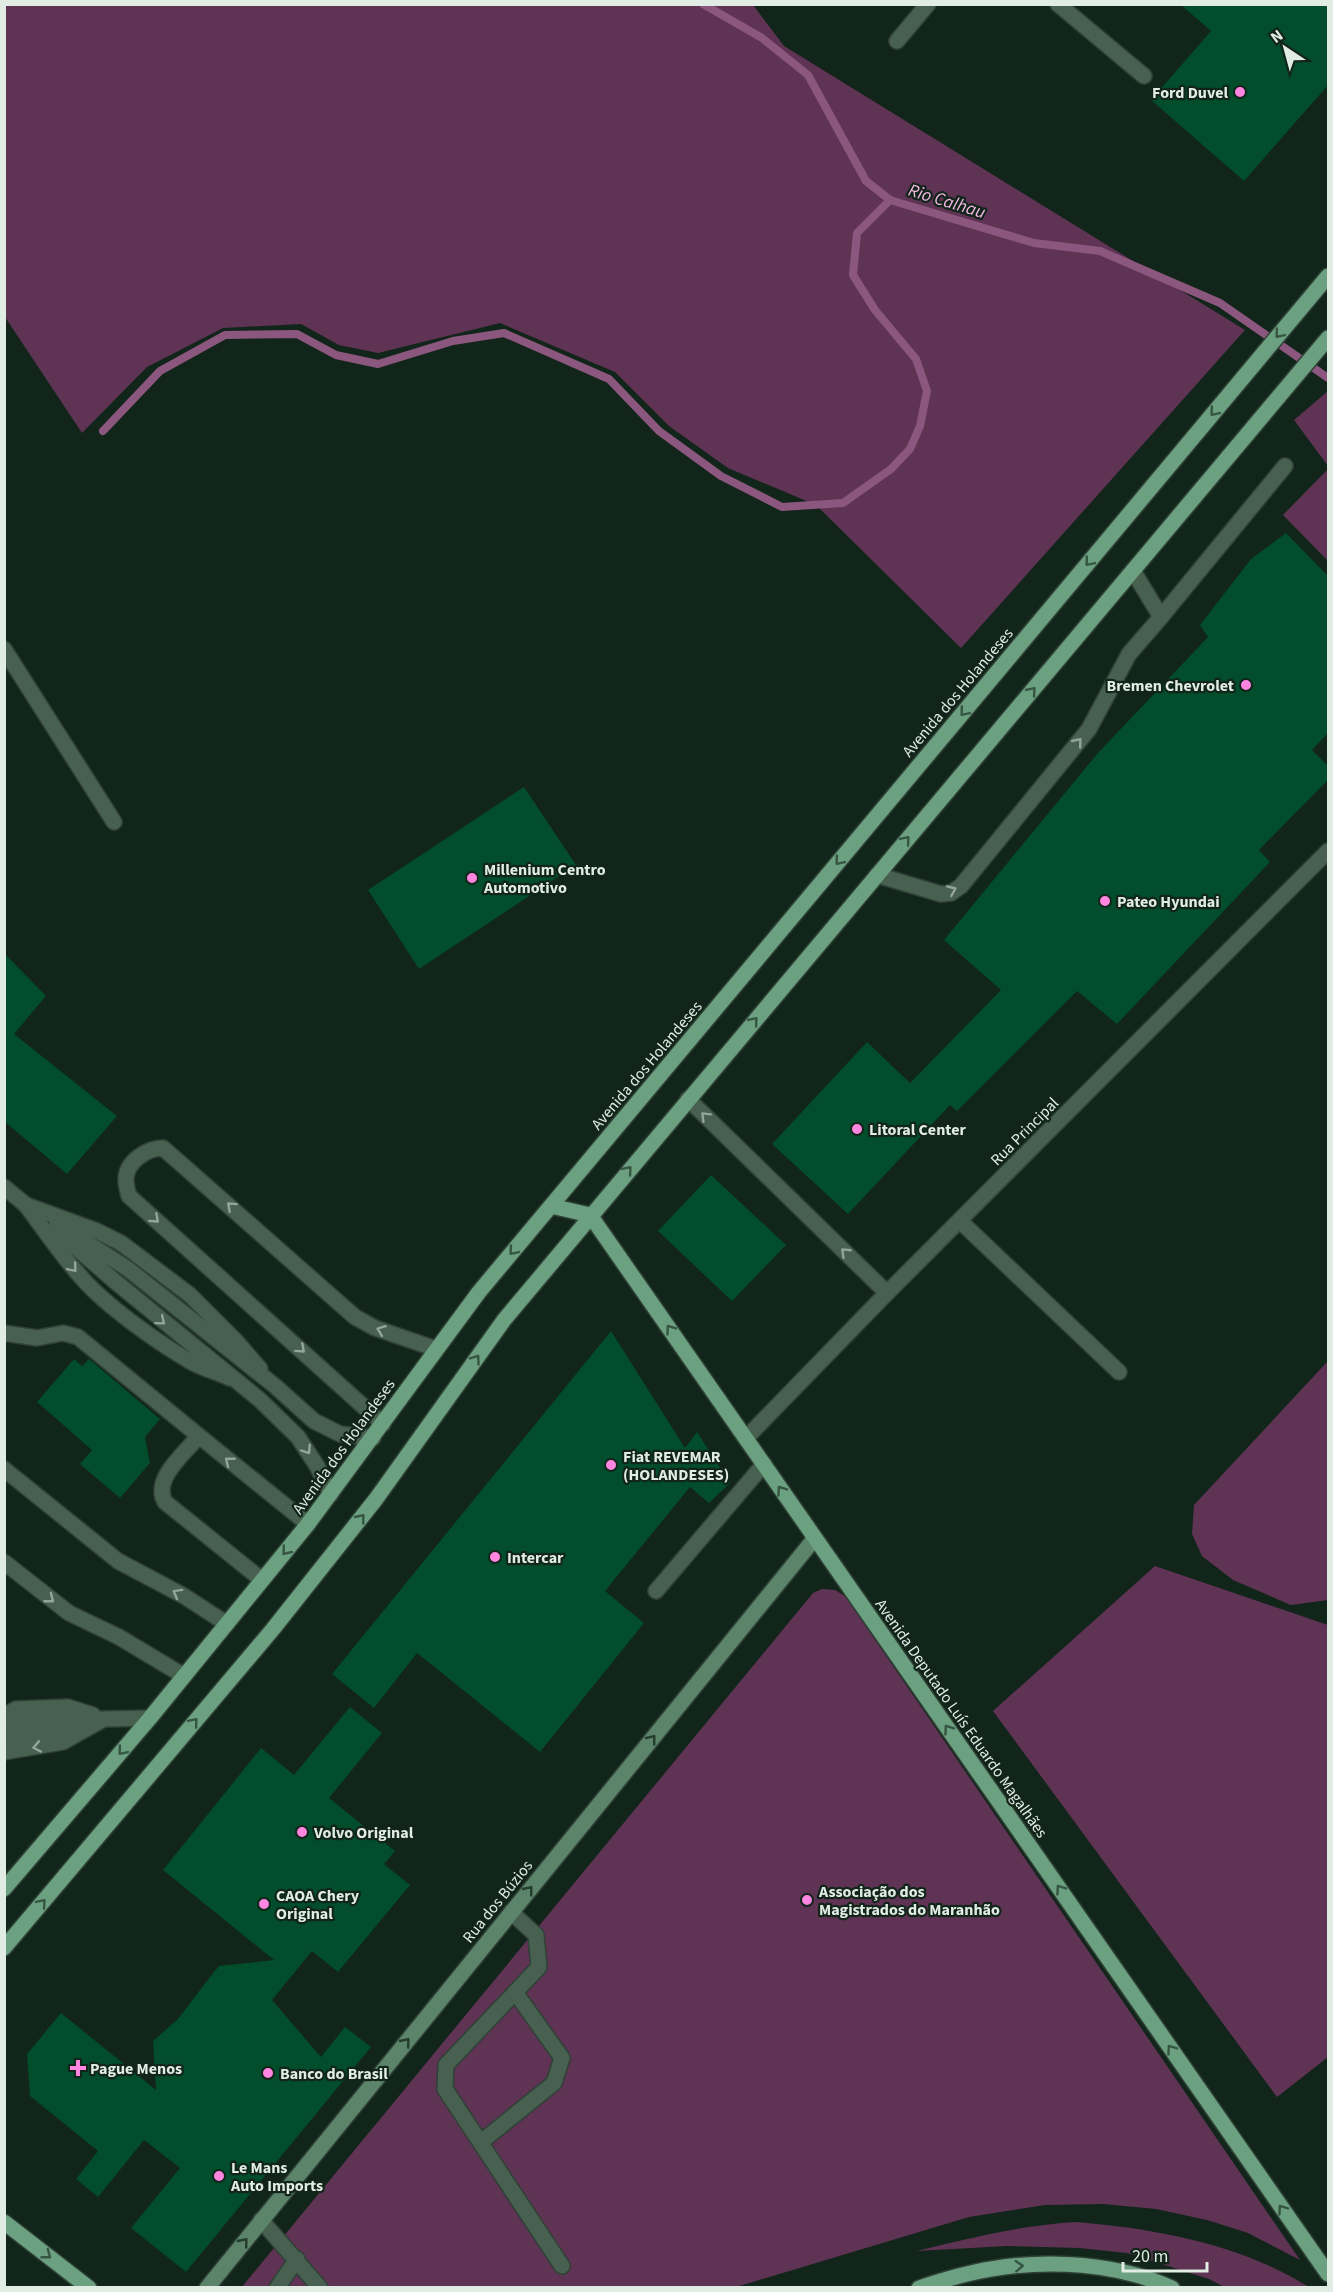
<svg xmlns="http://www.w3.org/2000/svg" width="1333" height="2292" viewBox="0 0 1333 2292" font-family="'Source Sans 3',sans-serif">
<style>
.green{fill:#5f3354}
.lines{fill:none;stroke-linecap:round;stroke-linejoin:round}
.stream{stroke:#8c577e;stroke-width:8}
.building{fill:#014d2c}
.service-casing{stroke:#2f4136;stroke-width:18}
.minor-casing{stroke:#2f4136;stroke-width:18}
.secondary-casing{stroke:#2f4136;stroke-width:18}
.primary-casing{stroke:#2f4136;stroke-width:18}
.service{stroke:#476050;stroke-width:15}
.minor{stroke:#476050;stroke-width:15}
.secondary{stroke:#5b846b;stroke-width:15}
.primary{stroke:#6ba080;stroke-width:15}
.oneway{stroke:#365643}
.oneway2{stroke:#94a69a}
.oneway3{stroke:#243d2e}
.poi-dot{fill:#fe86e1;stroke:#12251a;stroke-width:2}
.labels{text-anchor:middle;stroke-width:4.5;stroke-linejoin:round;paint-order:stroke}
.poi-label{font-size:16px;font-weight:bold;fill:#e0ece4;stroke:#12251a;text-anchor:start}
.street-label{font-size:16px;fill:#e0ece4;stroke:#12251a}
.water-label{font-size:18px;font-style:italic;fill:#f7b7e5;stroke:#12251a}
</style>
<rect width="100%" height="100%" fill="#12251a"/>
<g class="green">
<path d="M4,5H753L784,46L1245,330L961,648L816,505L728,468L669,426L615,372L500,323L378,353L339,345L301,324L223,328L147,367L82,433L5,317Z"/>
<path d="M1328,391V466L1294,420Z"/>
<path d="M1328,469V561L1283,515Z"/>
<path d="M1328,1361V1600L1291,1605L1233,1580L1202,1556L1192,1534L1194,1505Z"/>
<path d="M1155,1566L1328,1625V2057L1277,2097L993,1711Z"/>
<path d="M822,1589L835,1590L845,1596L1300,2260L1248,2233L1207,2220L1156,2209L1103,2204L1045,2205L969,2217L736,2287L241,2288L813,1593Z"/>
<path d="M1077,2222C1157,2229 1240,2244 1309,2287H1224L1209,2279L1127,2253L1079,2248L1007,2246L917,2251C970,2238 1022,2225 1077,2222Z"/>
</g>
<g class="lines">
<g class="stream">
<path d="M703,4L762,38L808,75L866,181L890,200L1034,243L1100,251L1220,303L1328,378"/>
<path d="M103,431L160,371L225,335L297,334L336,355L378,364L453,341L504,333L609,379L659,431L721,476L782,507L843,503L891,469L910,449L920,426L927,391L916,359L875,310L853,275L857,233L890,200"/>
</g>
</g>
<g class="building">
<path d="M1180,4H1329V84L1244,181L1151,100L1211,31Z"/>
<path d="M1286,533L1329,577V732L1312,750L1329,767V779L1259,850L1270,862L1117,1024L1077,991L957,1111L950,1105L848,1214L772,1144L867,1042L910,1083L1001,990L944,940L1097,754L1208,637L1200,625L1251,559Z"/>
<path d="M524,787L576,865L419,969L368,890Z"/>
<path d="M4,953L46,996L14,1034L117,1116L67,1174L4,1121Z"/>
<path d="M711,1175L786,1245L732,1301L658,1231Z"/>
<path d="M611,1331L685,1448L697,1432L730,1483L709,1503L690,1487L605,1591L644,1623L540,1752L417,1653L374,1708L332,1674Z"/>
<path d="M74,1359L82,1366L89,1359L160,1419L145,1437L150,1463L120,1498L80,1464L92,1450L37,1402Z"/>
<path d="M350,1707L382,1733L329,1798L395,1851L384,1864L410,1885L338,1972L312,1951L272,2000L321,2057L345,2027L371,2047L186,2272L131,2228L180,2168L144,2140L98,2197L76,2179L98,2151L30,2096L27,2054L61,2013L156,2090L153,2041L178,2019L213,1973L219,1966L274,1960L163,1870L261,1748L294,1775Z"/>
</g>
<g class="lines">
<g class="service-casing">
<g id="service">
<path d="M1058,4L1144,76"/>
<path d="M1161,617L1285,466"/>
<path d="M877,875L941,894L951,893L961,886L1089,729L1129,654L1161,617L1133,571"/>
<path d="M26,1205L97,1231L121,1243L190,1295L235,1340L260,1369"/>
<path d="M26,1205C44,1229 61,1255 82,1278C105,1305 157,1342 188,1360C201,1368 217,1372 230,1378"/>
<path d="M57,1223L128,1269"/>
<path d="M58,1232L117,1283"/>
<path d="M4,1333L37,1338L63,1333L78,1337L199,1436C185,1453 152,1479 165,1502L262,1580"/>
<path d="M383,1424L129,1196C128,1192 126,1186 126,1181C125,1162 147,1148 163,1148L355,1317L375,1328L436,1349"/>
<path d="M199,1436L308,1524"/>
<path d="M4,1469L118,1561L184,1596L227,1624"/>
<path d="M4,1562L69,1613L119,1637L184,1676"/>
<path d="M656,1591L764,1464"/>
<path d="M4,1716L16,1709L68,1707L93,1715"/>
<path d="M4,1725L15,1721L150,1718"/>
<path d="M4,1737L57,1731L79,1726"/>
<path d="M4,1752L63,1742L102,1720"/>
<path d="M511,1912L536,1935L539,1967L446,2065L445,2089L562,2266"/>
<path d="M481,2142L554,2083L562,2058L515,1992"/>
<path d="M261,2220L320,2288"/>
<path d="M277,2288L297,2259"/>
</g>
</g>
<g class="minor-casing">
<g id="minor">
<path d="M897,41L928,4"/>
<path d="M4,649L114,822"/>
<path d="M688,1099L887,1293"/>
<path d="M4,1187L26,1205"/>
<path d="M960,1221L1119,1372"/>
<path d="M128,1269L275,1386L314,1421L340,1434L373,1438"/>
<path d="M117,1283L260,1400L298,1437L317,1466L331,1494"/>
<path d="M746,1438L887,1293L1328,851"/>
</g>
</g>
<g class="secondary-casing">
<path id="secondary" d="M207,2288L815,1538"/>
</g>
<g class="primary-casing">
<g id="primary">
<path d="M551,1206L590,1215L1328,2274"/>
<path d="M4,1889L150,1718L308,1524L479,1292L1328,276"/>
<path d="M4,1948L273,1629L376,1499L504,1320L1328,338"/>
<path d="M4,2222L89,2288"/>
<path d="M919,2288C943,2280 966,2273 991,2269C1049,2259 1117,2263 1172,2288"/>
</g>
</g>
<use href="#service" class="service"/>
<use href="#minor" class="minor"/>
<use href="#secondary" class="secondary"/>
<use href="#primary" class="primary"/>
</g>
<defs><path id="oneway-chevron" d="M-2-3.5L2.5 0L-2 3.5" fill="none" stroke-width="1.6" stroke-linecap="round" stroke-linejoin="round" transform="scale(1.5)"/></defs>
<g class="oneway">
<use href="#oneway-chevron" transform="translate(1279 334) rotate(130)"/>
<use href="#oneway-chevron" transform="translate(1214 412) rotate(130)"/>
<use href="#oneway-chevron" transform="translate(1089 562) rotate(130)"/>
<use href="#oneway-chevron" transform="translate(1032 691) rotate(-50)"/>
<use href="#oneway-chevron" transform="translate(964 712) rotate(130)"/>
<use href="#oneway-chevron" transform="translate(906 840) rotate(-50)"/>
<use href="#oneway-chevron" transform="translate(839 861) rotate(130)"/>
<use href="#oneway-chevron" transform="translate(754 1021) rotate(-50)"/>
<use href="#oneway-chevron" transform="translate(628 1170) rotate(-50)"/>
<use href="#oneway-chevron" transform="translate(513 1251) rotate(130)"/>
<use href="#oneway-chevron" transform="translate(670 1329) rotate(-125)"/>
<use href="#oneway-chevron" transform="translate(476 1359) rotate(-55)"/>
<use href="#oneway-chevron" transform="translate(781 1490) rotate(-125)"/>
<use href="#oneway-chevron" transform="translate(361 1518) rotate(-51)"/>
<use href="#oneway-chevron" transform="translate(286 1551) rotate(129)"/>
<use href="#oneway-chevron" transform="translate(194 1722) rotate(-50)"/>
<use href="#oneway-chevron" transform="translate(948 1729) rotate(-125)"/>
<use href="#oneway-chevron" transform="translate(122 1751) rotate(130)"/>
<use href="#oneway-chevron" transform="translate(1060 1889) rotate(-125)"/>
<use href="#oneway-chevron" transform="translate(42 1903) rotate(-50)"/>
<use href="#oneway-chevron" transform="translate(1171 2049) rotate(-125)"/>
<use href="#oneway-chevron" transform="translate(1282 2209) rotate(-125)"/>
<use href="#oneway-chevron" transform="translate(47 2255) rotate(38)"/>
<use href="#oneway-chevron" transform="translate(1019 2266) rotate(-4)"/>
</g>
<g class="oneway2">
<use href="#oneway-chevron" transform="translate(1078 742) rotate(-51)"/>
<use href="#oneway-chevron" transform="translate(952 890) rotate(-23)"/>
<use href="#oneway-chevron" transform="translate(705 1116) rotate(-135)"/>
<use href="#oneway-chevron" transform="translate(231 1206) rotate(-138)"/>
<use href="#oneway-chevron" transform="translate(155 1219) rotate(42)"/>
<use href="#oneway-chevron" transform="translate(845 1252) rotate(-136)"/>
<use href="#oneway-chevron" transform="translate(73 1268) rotate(50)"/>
<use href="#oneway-chevron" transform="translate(161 1321) rotate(40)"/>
<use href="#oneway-chevron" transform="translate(381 1330) rotate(-159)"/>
<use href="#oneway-chevron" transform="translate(301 1349) rotate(42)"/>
<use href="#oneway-chevron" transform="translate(307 1450) rotate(56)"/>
<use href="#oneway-chevron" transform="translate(229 1461) rotate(-141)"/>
<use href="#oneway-chevron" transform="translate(177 1593) rotate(-151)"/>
<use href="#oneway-chevron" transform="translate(50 1599) rotate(38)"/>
<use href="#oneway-chevron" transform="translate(37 1747) rotate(169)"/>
</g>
<g class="oneway3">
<use href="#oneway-chevron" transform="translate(652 1739) rotate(-51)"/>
<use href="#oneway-chevron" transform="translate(529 1890) rotate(-51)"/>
<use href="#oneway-chevron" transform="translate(406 2042) rotate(-51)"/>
<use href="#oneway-chevron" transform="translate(244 2242) rotate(-51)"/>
</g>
<g class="poi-dot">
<circle cx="1240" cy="92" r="6"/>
<circle cx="1246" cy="685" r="6"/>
<circle cx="472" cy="878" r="6"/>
<circle cx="1105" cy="901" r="6"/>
<circle cx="857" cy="1129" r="6"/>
<circle cx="611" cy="1465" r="6"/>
<circle cx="495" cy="1557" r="6"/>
<circle cx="302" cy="1832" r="6"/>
<circle cx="807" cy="1900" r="6"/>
<circle cx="264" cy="1904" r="6"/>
<path d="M75 2059h6v6h6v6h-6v6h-6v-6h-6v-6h6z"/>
<circle cx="268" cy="2073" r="6"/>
<circle cx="219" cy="2176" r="6"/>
</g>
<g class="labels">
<g class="poi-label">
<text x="1228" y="98" text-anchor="end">Ford Duvel</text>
<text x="1234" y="691" text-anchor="end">Bremen Chevrolet</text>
<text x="484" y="875">Millenium Centro<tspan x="484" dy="18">Automotivo</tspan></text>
<text x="1117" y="907">Pateo Hyundai</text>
<text x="869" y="1135">Litoral Center</text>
<text x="623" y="1462">Fiat REVEMAR<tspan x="623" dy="18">(HOLANDESES)</tspan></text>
<text x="507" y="1563">Intercar</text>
<text x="314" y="1838">Volvo Original</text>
<text x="819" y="1897">Associação dos<tspan x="819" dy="18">Magistrados do Maranhão</tspan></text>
<text x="276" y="1901">CAOA Chery<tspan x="276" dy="18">Original</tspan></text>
<text x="90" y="2074">Pague Menos</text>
<text x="280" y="2079">Banco do Brasil</text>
<text x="231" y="2173">Le Mans<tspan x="231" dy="18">Auto Imports</tspan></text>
</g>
<g class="street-label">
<text transform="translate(957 692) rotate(-50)" y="6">Avenida dos Holandeses</text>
<text transform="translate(646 1065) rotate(-50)" y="6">Avenida dos Holandeses</text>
<text transform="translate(1024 1131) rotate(-45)" y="6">Rua Principal</text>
<text transform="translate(343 1446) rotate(-54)" y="6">Avenida dos Holandeses</text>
<text transform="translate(962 1718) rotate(55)" y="6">Avenida Deputado Luís Eduardo Magalhães</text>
<text transform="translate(497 1901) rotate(-51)" y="6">Rua dos Búzios</text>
</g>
<g class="water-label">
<text transform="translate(947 201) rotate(17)" y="6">Rio Calhau</text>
</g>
</g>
<rect width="1333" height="2292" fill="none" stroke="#e0ece4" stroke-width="12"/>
<g transform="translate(1285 48) rotate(324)" stroke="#12251a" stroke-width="4.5" paint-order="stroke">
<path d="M0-4.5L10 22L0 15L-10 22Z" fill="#e0ece4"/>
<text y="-9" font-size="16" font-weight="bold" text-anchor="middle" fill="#e0ece4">N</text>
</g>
<path d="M1123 2262v9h84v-9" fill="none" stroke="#e0ece4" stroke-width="3"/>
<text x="1132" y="2262" font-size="18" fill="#e0ece4" stroke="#12251a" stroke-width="4.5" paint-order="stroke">20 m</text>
</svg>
